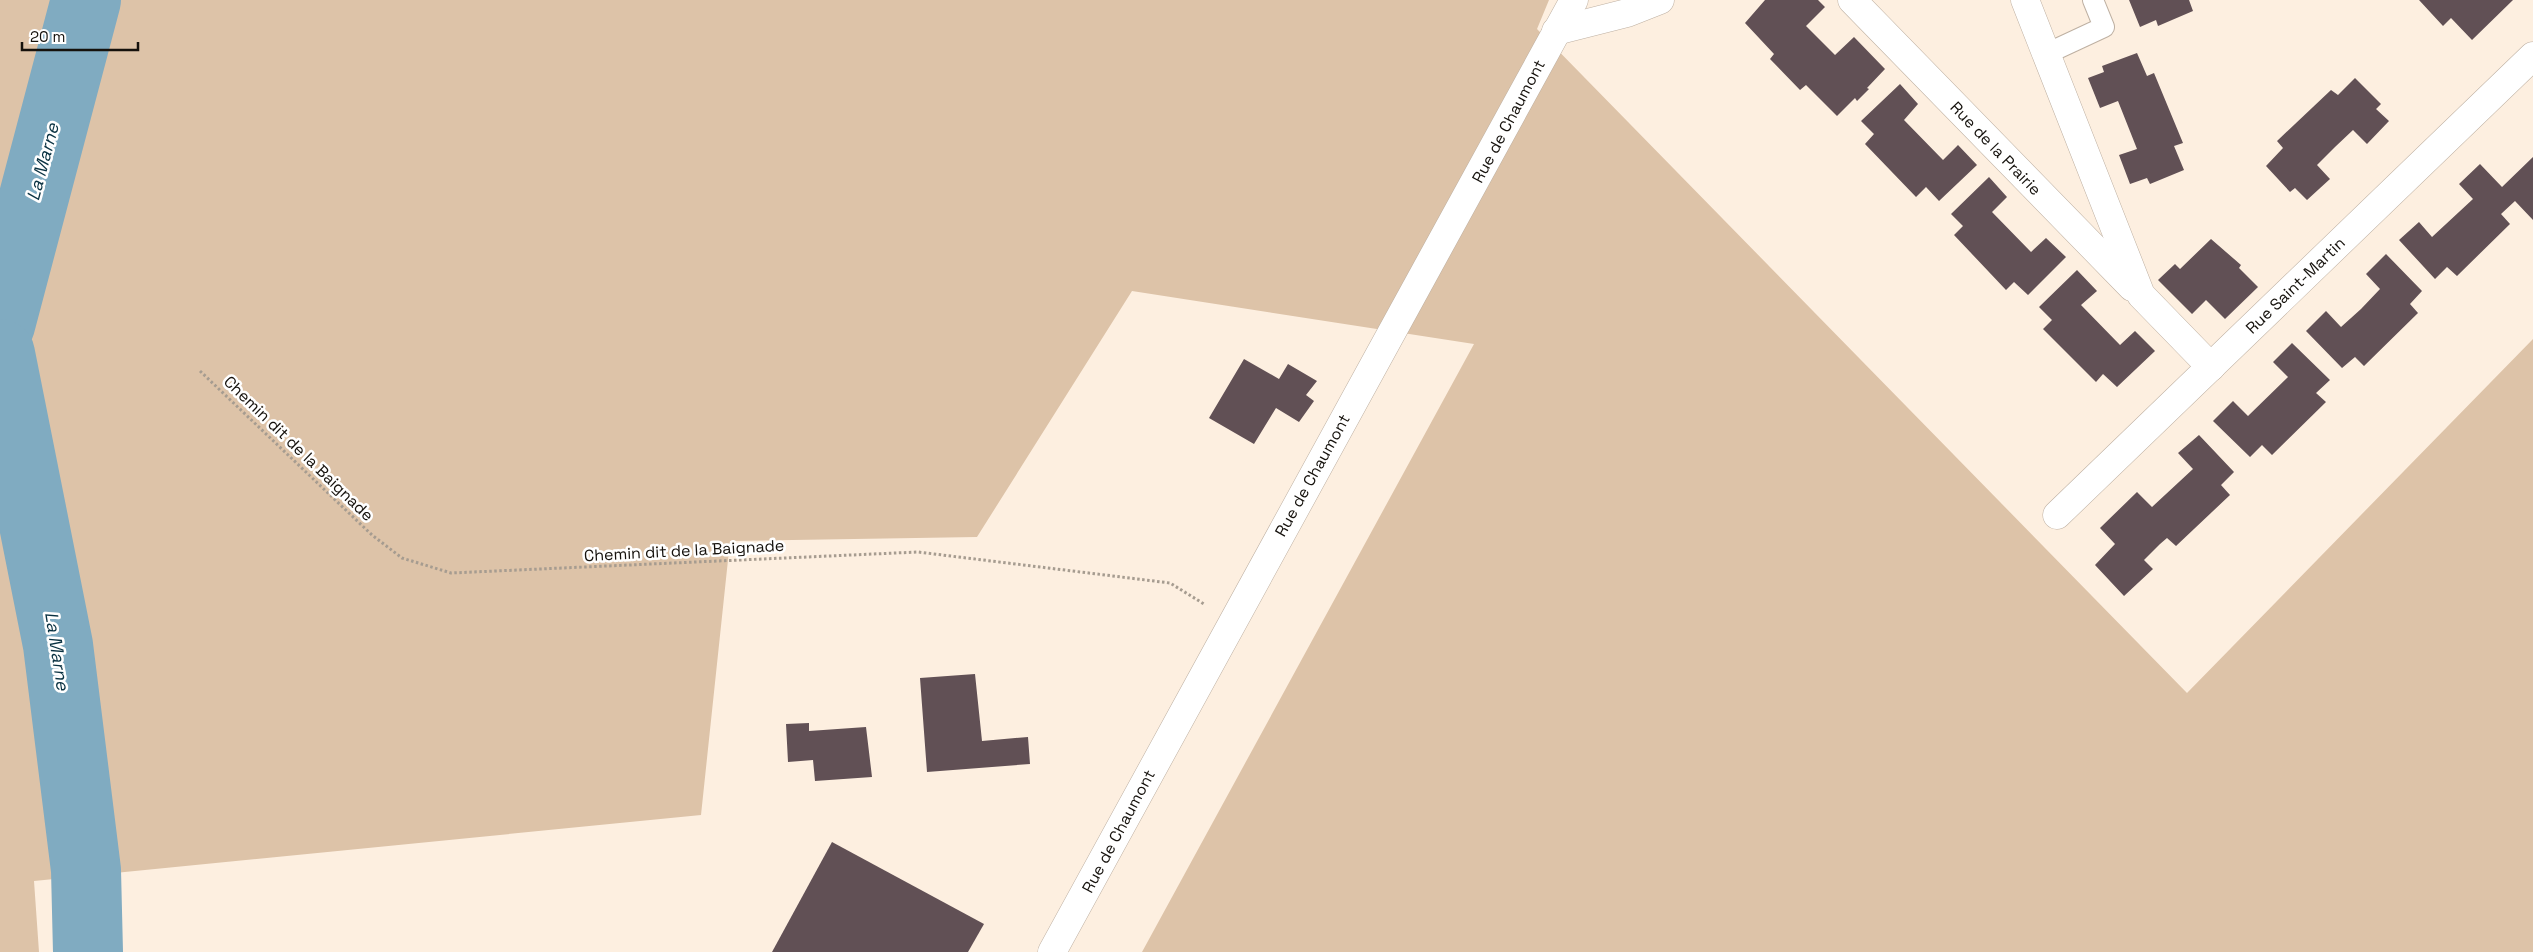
<svg xmlns="http://www.w3.org/2000/svg" width="2533" height="952" viewBox="0 0 2533 952" font-family="'Space Grotesk',sans-serif">
<style>
.green{fill:#ddc3a8}
.lines{fill:none;stroke-linecap:round;stroke-linejoin:round}
.river{stroke:#80abc1;stroke-width:70}
.building{fill:#615055}
.lane-casing{stroke:#beb0a2;stroke-width:22}
.street-casing{stroke:#beb0a2;stroke-width:29}
.path{stroke:#a69c90;stroke-width:3;stroke-dasharray:2.5 2.5;stroke-linecap:butt}
.lane{stroke:#fff;stroke-width:20}
.street{stroke:#fff;stroke-width:28}
.labels{text-anchor:middle;stroke-width:5;stroke-linejoin:round;paint-order:stroke}
.street-label{font-size:16px;fill:#15110c;stroke:#fff}
.water-label{font-size:18px;font-style:italic;fill:#093141;stroke:#fff}
</style>
<rect width="100%" height="100%" fill="#fdefe0"/>
<path class="green" d="M0,0H1549L1537,29L2187,693L2533,339V952H1142L1474,344L1132,291L977,537L730,541L701,815L34,881L39,952H0Z"/>
<g class="lines">
<g class="river">
<path d="M0,325L86,0"/>
<path d="M0,354L58,645L86,870L88,952"/>
</g>
</g>
<g class="building">
<path d="M1765,0H1818L1825,7L1806,26L1835,55L1854,37L1885,69L1867,88L1869,89L1857,101L1855,98L1837,116L1806,85L1800,90L1770,59L1774,54L1745,23Z"/>
<path d="M2129,0H2189L2193,11L2158,26L2156,20L2140,27Z"/>
<path d="M2419,0H2513L2472,40L2451,18L2443,26Z"/>
<path d="M2137,53L2147,76L2154,73L2183,143L2174,146L2184,170L2150,184L2147,178L2130,184L2119,155L2137,149L2118,101L2100,108L2088,78L2104,72L2102,66Z"/>
<path d="M2355,78L2381,104L2376,109L2389,121L2367,144L2353,130L2335,147L2317,165L2330,179L2307,200L2295,188L2290,192L2266,166L2283,148L2277,141L2331,90L2338,95Z"/>
<path d="M1900,84L1918,104L1904,120L1943,160L1958,145L1977,165L1939,201L1926,187L1916,197L1865,144L1874,134L1861,121Z"/>
<path d="M2533,157V220L2515,201L2501,214L2510,224L2457,276L2447,267L2435,279L2399,240L2419,222L2432,237L2473,199L2459,184L2480,164L2502,187Z"/>
<path d="M1989,177L2007,197L1992,212L2031,252L2046,238L2066,257L2028,295L2014,282L2006,290L1954,235L1963,226L1951,214Z"/>
<path d="M2211,239L2241,265L2239,268L2258,287L2225,319L2206,300L2192,314L2158,280L2175,264L2180,269Z"/>
<path d="M2386,254L2422,291L2410,304L2418,313L2364,366L2355,357L2342,368L2306,331L2326,311L2341,327L2361,309L2380,289L2366,274Z"/>
<path d="M2077,270L2097,291L2081,305L2120,345L2135,331L2155,351L2117,387L2103,374L2096,382L2043,329L2052,320L2039,307Z"/>
<path d="M2292,343L2330,380L2316,393L2326,402L2272,455L2262,445L2250,457L2213,421L2233,401L2248,416L2288,377L2273,362Z"/>
<path d="M1244,359L1279,379L1288,364L1317,381L1306,395L1314,401L1299,422L1276,408L1254,444L1209,418Z"/>
<path d="M2199,435L2234,472L2221,485L2230,495L2176,546L2167,538L2160,544L2144,560L2153,569L2124,596L2095,565L2115,544L2100,528L2137,492L2152,507L2193,469L2178,453Z"/>
<path d="M975,674L982,741L1028,737L1030,764L927,772L920,678Z"/>
<path d="M809,723V731L866,727L872,777L815,781L813,760L788,762L786,724Z"/>
<path d="M832,842L984,924L968,952H772Z"/>
</g>
<g class="lines">
<g class="lane-casing">
<path id="lane" d="M2046,54L2104,27L2093,0"/>
</g>
<g class="street-casing">
<g id="street">
<path d="M1852,0L2132,287"/>
<path d="M2025,0L2141,295L2211,367"/>
<path d="M1556,31L1627,13L1660,0"/>
<path d="M2057,515L2533,56"/>
<path d="M1052,952L1574,0"/>
</g>
</g>
<path class="path" d="M200,371L372,535L402,558L451,573L918,552L1170,583L1204,604"/>
<use href="#lane" class="lane"/>
<use href="#street" class="street"/>
</g>
<g class="labels">
<g class="street-label">
<text transform="translate(1508 121) rotate(-62)" y="6">Rue de Chaumont</text>
<text transform="translate(1996 148) rotate(46)" y="6">Rue de la Prairie</text>
<text transform="translate(2295 285) rotate(-44)" y="6">Rue Saint-Martin</text>
<text transform="translate(299 448) rotate(44)" y="6">Chemin dit de la Baignade</text>
<text transform="translate(1312 475) rotate(-61)" y="6">Rue de Chaumont</text>
<text transform="translate(684 550) rotate(-3)" y="6">Chemin dit de la Baignade</text>
<text transform="translate(1118 831) rotate(-62)" y="6">Rue de Chaumont</text>
</g>
<g class="water-label">
<text transform="translate(43 162) rotate(-75)" y="6">La Marne</text>
<text transform="translate(57 651) rotate(81)" y="6">La Marne</text>
</g>
</g>
<path d="M22 42v8h116v-8" fill="none" stroke="#15110c" stroke-width="2.5"/>
<text x="30" y="42" font-size="15" fill="#15110c" stroke="#ffffff" stroke-width="4" paint-order="stroke">20 m</text>
</svg>
